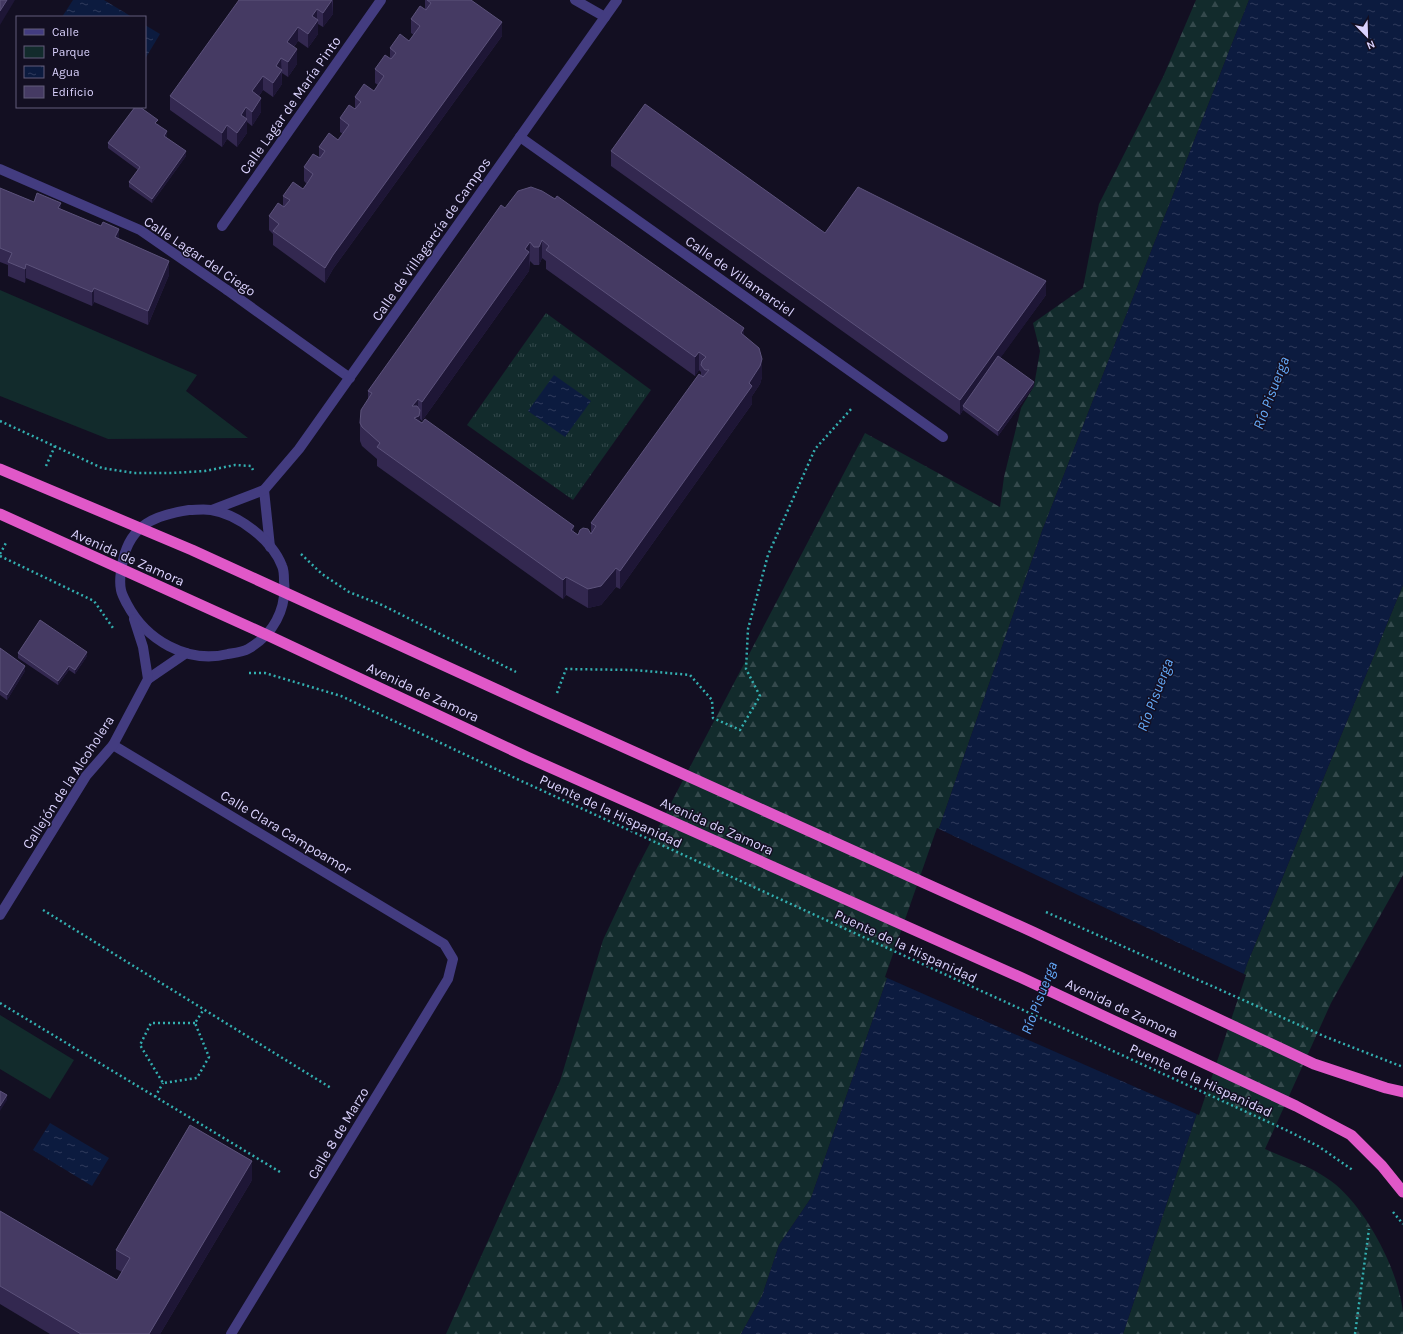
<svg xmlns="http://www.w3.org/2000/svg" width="1403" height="1334" viewBox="0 0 1403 1334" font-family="Karla,sans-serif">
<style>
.grass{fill:url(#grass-tufts)}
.forest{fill:url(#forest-firs)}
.park{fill:#122b2c}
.water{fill:url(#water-ripples)}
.pier{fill:#130f22}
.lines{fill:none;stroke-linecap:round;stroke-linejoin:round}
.path{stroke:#33afb0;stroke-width:2.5;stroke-dasharray:2 3;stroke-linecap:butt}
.pedestrian{stroke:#433c80;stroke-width:10}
.minor{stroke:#433c80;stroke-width:10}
.trunk{stroke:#e058c8;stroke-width:11}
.wall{fill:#332850;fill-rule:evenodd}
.shaded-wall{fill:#1e1636}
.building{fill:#453a63;stroke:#5c527b;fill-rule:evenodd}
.labels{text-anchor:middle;stroke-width:3;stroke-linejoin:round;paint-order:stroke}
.street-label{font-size:14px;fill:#dad2fd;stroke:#130f22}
.water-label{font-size:15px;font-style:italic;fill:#64aaf9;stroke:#130f22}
</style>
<defs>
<pattern id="grass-tufts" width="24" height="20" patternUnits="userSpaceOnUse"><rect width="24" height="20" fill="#122b2c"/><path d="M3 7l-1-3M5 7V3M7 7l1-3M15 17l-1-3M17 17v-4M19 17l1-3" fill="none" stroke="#34494c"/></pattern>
<pattern id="forest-firs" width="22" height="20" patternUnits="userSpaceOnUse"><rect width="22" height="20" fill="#122b2c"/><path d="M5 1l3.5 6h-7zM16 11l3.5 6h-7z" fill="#34494c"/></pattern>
<pattern id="water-ripples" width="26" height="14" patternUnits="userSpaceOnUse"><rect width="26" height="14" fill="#0c1b3f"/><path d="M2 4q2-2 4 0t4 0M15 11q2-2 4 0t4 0" fill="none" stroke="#2f3b5c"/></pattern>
</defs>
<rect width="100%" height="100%" fill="#130f22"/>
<path class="grass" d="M546,313L651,390L573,500L467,425Z"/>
<g class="forest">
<path d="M1196,0H1249L1042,531L811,1198L779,1245L762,1296L741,1334H446L560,1081L603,940L637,868L865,433L1000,507L1004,477L1021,408L1034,386L1040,351L1033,323L1083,288L1099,204L1163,77Z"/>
<path d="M1403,585V875L1331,1003L1265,1149C1287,1159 1311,1166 1331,1181C1365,1206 1399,1270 1403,1313C1403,1320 1403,1327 1403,1334H1123L1247,964Z"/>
</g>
<g class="park">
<path d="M0,290L197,375L186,391L248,438L108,439L0,396Z"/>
<path d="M0,1015L74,1060L50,1099L0,1069Z"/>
</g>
<g class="water">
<path d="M73,0H104L132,17H62Z"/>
<path d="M1249,0H1403V585L1247,964L1123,1334H741L762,1296L779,1245L811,1198L1042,531Z"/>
<path d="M145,25L160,34L145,59Z"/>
<path d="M554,375L591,401L565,437L528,411Z"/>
<path d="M50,1123L109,1158L92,1186L33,1150Z"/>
</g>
<path class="pier" d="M937,828L1246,975L1199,1115L885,977Z"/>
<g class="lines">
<g class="path">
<path d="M0,421L102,468L134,473H172L205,471L235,465L251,466L253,470"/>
<path d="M46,466L55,446"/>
<path d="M0,554L7,541"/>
<path d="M301,554L322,574L349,592L382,605L516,672"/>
<path d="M0,556L94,601L113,628"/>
<path d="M249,673H265L341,696L517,779L1286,1130L1318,1146L1354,1171"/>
<path d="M557,693L566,669L635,670L690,675L712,700L713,718L740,730L760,696L746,669L748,629L768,555L815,449L852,408"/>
<path d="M43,910L331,1088"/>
<path d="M1046,912L1326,1037L1403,1067"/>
<path d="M0,1003L280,1172"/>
<path d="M195,1023H151L140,1045L163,1083L197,1078L209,1057L195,1023L204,1009"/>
<path d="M155,1097L163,1083"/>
<path d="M1393,1212L1403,1224"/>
<path d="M1355,1334L1369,1229"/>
</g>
<g class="pedestrian">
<path d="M520,137L943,437"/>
<path d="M0,169L140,230L227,290"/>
</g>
<g class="minor">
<path d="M575,0L605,17"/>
<path d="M222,226L381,0"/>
<path d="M227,290L350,378"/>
<path d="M264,490L270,547"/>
<path d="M189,510C196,510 204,509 211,510C238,514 272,540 282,566C284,570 284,576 284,581C287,609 273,635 248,649C243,652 234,653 228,654C187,664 146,640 127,604C125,600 122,595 121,590C119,581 121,569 123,560C131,524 156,515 189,510Z"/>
<path d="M212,510L264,490L299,449L617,0"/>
<path d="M148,679L186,653"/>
<path d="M113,745L444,944L453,959L448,979L231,1334"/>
<path d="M0,915L86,776L113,745L148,679L143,647L134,619"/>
</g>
<g class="trunk">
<path d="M0,469L192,550L548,713L1033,932L1314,1064L1386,1088L1403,1092"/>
<path d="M0,514L267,635L527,757L1022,978L1296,1106L1351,1135L1382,1166L1403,1192"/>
</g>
</g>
<g class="wall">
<path d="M333,0V14L323,27L318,24V34L308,48L298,41L294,47L297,64L288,77L282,73V84L273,97L263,90L259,96L261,112L252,126L247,122V133L237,147L227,139L222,147L170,110V96Z"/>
<path d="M425,0H471L502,36L333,269L325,283L273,245V234L269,230V216L283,207V196L303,189L307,184L304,181V167L319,157V147L338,140L343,134L340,132V118L355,108V97L374,91L378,85L375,83V69L390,59V48L409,41L414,35L411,33V19L425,10Z"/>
<path d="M158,124L167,136L166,137L186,156L152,203L129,187V182L138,170L108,148V143Z"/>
<path d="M611,151L825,233L1046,295L1000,358L1034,386L998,436L963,410L960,415L611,166Z"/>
<path d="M0,188L34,202L61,209L119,239L169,275L148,325L94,302L92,306L26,278L25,283L8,276V265L0,262Z"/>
<path d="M505,208L744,335L762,377L760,384L752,396V404L620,589L616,587L601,605L588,608L566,595L563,599L377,466V459L362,446L360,441V423L368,400V391ZM542,258L546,261V269L695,376L699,370L701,372V376L591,523V534L578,535L420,422V419L422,421L529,271L530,261L534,265H539Z"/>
<path d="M0,648L25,671L7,700L0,695Z"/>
<path d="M18,653L87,656L75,674L69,670L58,685L18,658Z"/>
<path d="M252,1180L160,1334H50L0,1304V1211L117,1280L122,1272L116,1269V1250Z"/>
</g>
<g class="shaded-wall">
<path d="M7,0H15L0,25V11Z"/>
<path d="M332,0L333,14L323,27V13Z"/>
<path d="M317,9V21L318,20V34L308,48V34L312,16Z"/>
<path d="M502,22V36L333,269L325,283V268L333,255Z"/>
<path d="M298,27V41L287,56V42Z"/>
<path d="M297,49V64L288,77V62Z"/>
<path d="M281,58L282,84L273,97V83L276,66Z"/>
<path d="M263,76V90L252,105V91Z"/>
<path d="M261,98V112L252,126V112Z"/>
<path d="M246,107V121L247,119V133L237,147V133L241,115Z"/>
<path d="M227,125V139L222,147V133Z"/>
<path d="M167,131V136L164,141V136Z"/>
<path d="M186,151V156L152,203V199Z"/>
<path d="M61,203V217L58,208Z"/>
<path d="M119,229V243L115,237Z"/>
<path d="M542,240V258L539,265V247Z"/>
<path d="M530,242L529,271L422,421V402Z"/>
<path d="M169,261V275L148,325V311Z"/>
<path d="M26,264V278L25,283V269Z"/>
<path d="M1046,281V295L965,407L963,406V410L960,415V400Z"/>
<path d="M94,288V302L92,306V292Z"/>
<path d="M744,328V347L741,333Z"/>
<path d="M699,352V370L695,376V357Z"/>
<path d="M762,359V377L760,384L752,396V404L620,589V571L749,383Z"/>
<path d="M1034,382V386L998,436V431Z"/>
<path d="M418,399V416L420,410V429L414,421L412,406Z"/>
<path d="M574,526V544L571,530Z"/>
<path d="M616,568V587L601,605L588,608V589Z"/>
<path d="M566,577V595L563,599V580Z"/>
<path d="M87,652V656L75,674V670Z"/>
<path d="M25,666V671L7,700V695Z"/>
<path d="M69,666V670L58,685V681Z"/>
<path d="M7,1095V1100L0,1111V1106Z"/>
<path d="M252,1161V1180L160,1334H149Z"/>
</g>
<g class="building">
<path d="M0,0H7L0,11Z"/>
<path d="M239,0H332L323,13L317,9L312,16L318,20L308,34L298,27L293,34L287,42L297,49L288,62L281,58L276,66L282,70L273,83L263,76L252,91L261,98L252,112L246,107L241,115L247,119L237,133L227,125L222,133L170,96Z"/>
<path d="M427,0H471L502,22L333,255L325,268L273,231L279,224L269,216L278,203L284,207L290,200L283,196L293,182L303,189L308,182L313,174L304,167L313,154L320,158L325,151L319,147L329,133L338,140L349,125L340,118L349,105L355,109L361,102L355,97L364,84L374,91L384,76L375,69L385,55L391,59L396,53L390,48L400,34L409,41L420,26L411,19L420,6L426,10L431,3Z"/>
<path d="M645,104L825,233L858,187L1046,281L960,400L611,151Z"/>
<path d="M135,107H140L158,120L155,123L167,131L164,136L186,151L152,199L129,182L140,167L108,143Z"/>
<path d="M531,187L542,191L555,199L557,196L744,328L741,333L759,348L762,359L760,366L749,383L752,386L620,571L616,568L601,586L588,589L566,577L563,580L377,447L380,443L362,427L360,423L361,410L372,393L368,391L501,205L505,208L518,191ZM542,240L549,246L546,250L695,357L699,352L706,357L702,361L701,365L705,370H709L703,377L699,374L591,523L596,526L591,534L588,529L583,528L580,530L578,535L571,530L574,526L425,419L422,423L414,418L419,416L420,410L417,406H412L418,399L422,402L529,252L525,249L530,242L534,247H539Z"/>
<path d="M0,188L34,202L37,193L61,203L58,208L101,226L103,222L119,229L115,237L169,261L148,311L94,288L92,292L26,264L25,269L8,262L12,253L0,248Z"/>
<path d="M998,356L1034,382L998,431L963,406Z"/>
<path d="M40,620L87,652L75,670L69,666L58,681L18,653Z"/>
<path d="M0,648L25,666L7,695L0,690Z"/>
<path d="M0,1091L7,1095L0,1106Z"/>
<path d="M190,1125L252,1161L149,1334H81L0,1286V1211L117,1280L130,1258L116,1250Z"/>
</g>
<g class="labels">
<g class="street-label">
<text transform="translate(290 105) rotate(-55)" y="5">Calle Lagar de María Pinto</text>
<text transform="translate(431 239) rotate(-55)" y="5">Calle de Villagarcía de Campos</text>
<text transform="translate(200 256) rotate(34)" y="5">Calle Lagar del Ciego</text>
<text transform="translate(740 276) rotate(35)" y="5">Calle de Villamarciel</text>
<text transform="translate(128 557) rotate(24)" y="5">Avenida de Zamora</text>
<text transform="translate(423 692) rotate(25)" y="5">Avenida de Zamora</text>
<text transform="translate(68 782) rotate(-57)" y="5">Callejón de la Alcoholera</text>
<text transform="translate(611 811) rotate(25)" y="5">Puente de la Hispanidad</text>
<text transform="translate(717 826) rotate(24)" y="5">Avenida de Zamora</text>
<text transform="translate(286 832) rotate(31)" y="5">Calle Clara Campoamor</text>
<text transform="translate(906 946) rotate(25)" y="5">Puente de la Hispanidad</text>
<text transform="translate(1122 1008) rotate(25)" y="5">Avenida de Zamora</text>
<text transform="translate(1201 1080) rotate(25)" y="5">Puente de la Hispanidad</text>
<text transform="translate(338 1133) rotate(-59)" y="5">Calle 8 de Marzo</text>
</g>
<g class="water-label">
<text transform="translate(1271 393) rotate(-69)" y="5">Río Pisuerga</text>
<text transform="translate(1155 695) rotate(-69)" y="5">Río Pisuerga</text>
<text transform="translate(1039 998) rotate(-69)" y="5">Río Pisuerga</text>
</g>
</g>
<rect x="16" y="16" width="130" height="92" fill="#130f22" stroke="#635d7a"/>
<rect x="24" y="29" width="20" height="6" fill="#433c80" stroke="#635d7a"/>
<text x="52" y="36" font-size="12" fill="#dad2fd">Calle</text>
<rect x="24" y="46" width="20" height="12" fill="#122b2c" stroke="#635d7a"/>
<text x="52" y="56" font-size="12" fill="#dad2fd">Parque</text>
<rect x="24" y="66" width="20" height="12" fill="url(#water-ripples)" stroke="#635d7a"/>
<text x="52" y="76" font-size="12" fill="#dad2fd">Agua</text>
<rect x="24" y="86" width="20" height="12" fill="#453a63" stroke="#635d7a"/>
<text x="52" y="96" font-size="12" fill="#dad2fd">Edificio</text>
<g transform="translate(1367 36) rotate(157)" stroke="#130f22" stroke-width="3" paint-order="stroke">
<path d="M0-3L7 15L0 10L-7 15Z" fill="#dad2fd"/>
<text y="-6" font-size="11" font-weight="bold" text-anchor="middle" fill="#dad2fd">N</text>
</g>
</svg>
